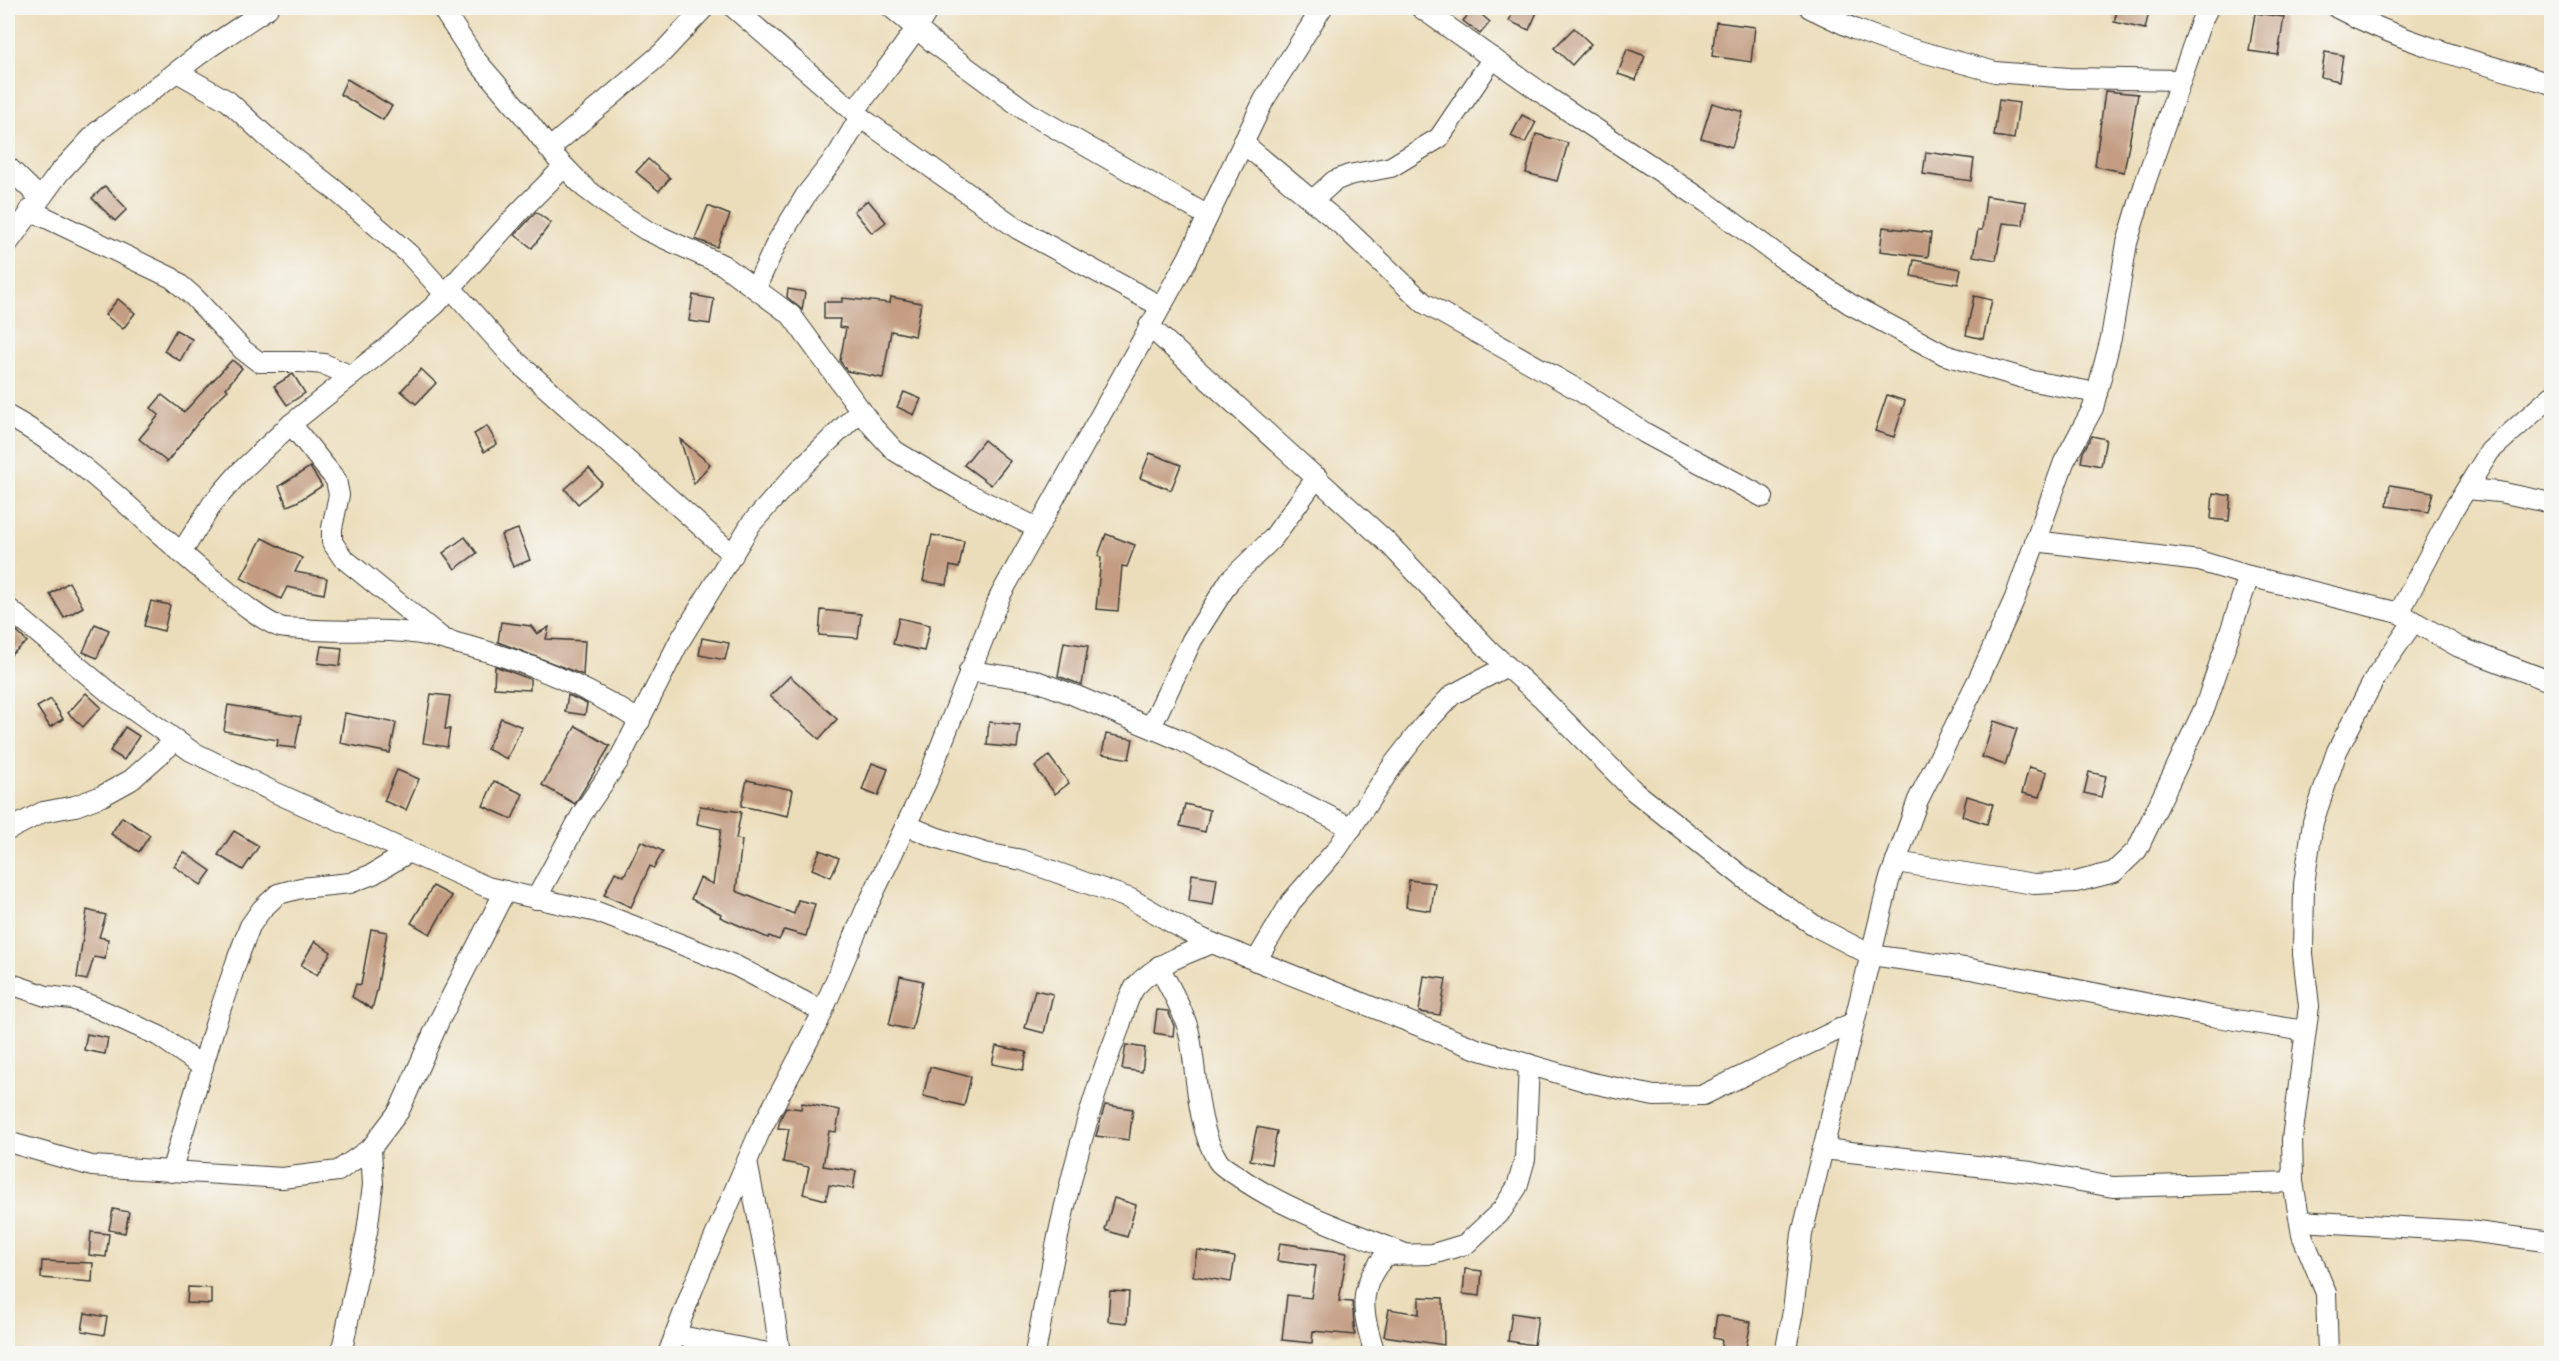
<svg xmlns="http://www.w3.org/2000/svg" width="2559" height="1361" viewBox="0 0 2559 1361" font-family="'Libre Bodoni',serif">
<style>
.building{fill:#c39c81}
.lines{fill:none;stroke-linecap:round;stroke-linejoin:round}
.street-casing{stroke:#3b3934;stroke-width:22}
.street{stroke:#fff;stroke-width:20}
</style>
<rect width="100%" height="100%" fill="#f6f6f2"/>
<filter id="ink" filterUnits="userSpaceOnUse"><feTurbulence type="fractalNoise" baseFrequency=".0167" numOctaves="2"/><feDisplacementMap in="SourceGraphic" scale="12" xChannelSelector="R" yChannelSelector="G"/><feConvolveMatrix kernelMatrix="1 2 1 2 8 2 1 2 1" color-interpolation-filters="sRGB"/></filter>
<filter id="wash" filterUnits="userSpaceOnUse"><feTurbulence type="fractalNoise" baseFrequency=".008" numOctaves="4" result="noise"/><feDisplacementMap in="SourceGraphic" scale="24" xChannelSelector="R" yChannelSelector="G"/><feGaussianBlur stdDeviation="1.35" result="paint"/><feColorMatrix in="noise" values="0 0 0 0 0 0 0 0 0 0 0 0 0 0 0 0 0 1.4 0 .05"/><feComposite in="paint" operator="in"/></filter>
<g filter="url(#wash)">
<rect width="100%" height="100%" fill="#ecddba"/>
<g id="blocks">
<g class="building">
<path d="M1474,8L1490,22L1480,34L1463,21Z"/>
<path d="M1515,8H1539L1529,30L1509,21Z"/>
<path d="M2118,8H2150L2145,29L2114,22Z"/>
<path d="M2255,13L2284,17L2278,55L2249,51Z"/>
<path d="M1716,22L1755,27L1751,62L1712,56Z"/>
<path d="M1574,28L1591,44L1572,65L1554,48Z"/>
<path d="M1627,49L1645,56L1636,80L1618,74Z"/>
<path d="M2325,52L2343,55L2339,81L2321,77Z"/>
<path d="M347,79L392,106L383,120L340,94Z"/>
<path d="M2105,91L2138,94L2124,172L2095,166Z"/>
<path d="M1999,100L2019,103L2014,139L1994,136Z"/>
<path d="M1712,103L1743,112L1732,147L1701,138Z"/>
<path d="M1522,115L1536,122L1525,143L1511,136Z"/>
<path d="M1536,134L1568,143L1557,181L1526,173Z"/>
<path d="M1926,152L1974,159L1971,181L1923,174Z"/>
<path d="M648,159L670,178L659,191L636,172Z"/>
<path d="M105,186L127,209L115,221L92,198Z"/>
<path d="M1986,196L2026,202L2023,225L2003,223L1996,260L1973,256L1978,230H1982Z"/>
<path d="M868,200L886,222L872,233L854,211Z"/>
<path d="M708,206L730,215L717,247L695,239Z"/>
<path d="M536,212L551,223L532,248L515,235Z"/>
<path d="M1883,227L1931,233L1928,257L1880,251Z"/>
<path d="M1914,260L1961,269L1958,284L1911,276Z"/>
<path d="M788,289L805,292L802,310L787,297Z"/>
<path d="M693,295L714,299L710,324L689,321Z"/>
<path d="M1974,296L1992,300L1983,339L1966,335Z"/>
<path d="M891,297L921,303L915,336L891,331L883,378L847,371L840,361L846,328L839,327L840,319H824V302H842V298L890,303Z"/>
<path d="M118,299L135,313L123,329L105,315Z"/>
<path d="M176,330L192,339L180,361L164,351Z"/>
<path d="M232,360L242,368L226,388L228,390L213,404L167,462L139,439L159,415L151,408L162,395L184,412Z"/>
<path d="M421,369L436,383L416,404L401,391Z"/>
<path d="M293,374L305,393L287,405L274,386Z"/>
<path d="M904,392L921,399L914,415L897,407Z"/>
<path d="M1887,395L1905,401L1894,437L1875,431Z"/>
<path d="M487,426L497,444L484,452L474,434Z"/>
<path d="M2092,436L2106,439L2101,466L2081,462L2083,452Z"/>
<path d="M680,439L710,464L694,484Z"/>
<path d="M984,440L1010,461L991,485L964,465Z"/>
<path d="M1150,453L1181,465L1171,490L1140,478Z"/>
<path d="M310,467L322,486L297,502L287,506L279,486Z"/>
<path d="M589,468L602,483L578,504L565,489Z"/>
<path d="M2390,485L2433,492L2428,512L2387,506Z"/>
<path d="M2213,493L2231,496L2229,521L2211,519Z"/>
<path d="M518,529L530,560L513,567L501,535Z"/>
<path d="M1106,534L1135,545L1127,567L1122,566L1118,611L1096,609L1101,558L1098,556Z"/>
<path d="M932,535L964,541L959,568L950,566L947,585L923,581Z"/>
<path d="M465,537L477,553L455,569L443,553Z"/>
<path d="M262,538L302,558L295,572L327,578L324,594L287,587L281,599L241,578Z"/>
<path d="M69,582L83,607L64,618L50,594Z"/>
<path d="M151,601L170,605L164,631L144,626Z"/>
<path d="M821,610L861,614L858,638L819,635Z"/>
<path d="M899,618L930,625L924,651L893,644Z"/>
<path d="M501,622L531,626L537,634L549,627L546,639L585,641L583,675L498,642Z"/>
<path d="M8,623L27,642L8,657Z"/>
<path d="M95,624L109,630L97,658L83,652Z"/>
<path d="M702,638L729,643L725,660L699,655Z"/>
<path d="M1064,642L1088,646L1082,685L1058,676Z"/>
<path d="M321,646L342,648L340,666L318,663Z"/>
<path d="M495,666L530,679V690L494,688Z"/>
<path d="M790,676L837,719L819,739L770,696Z"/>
<path d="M86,693L101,707L83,727L68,713Z"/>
<path d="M431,694L450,696L445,729H450L447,747L423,743Z"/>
<path d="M568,695L587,704L585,715L565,712Z"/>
<path d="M51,699L63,719L50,727L37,707Z"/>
<path d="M228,705L301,717L295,748L277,746L278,740L224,731Z"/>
<path d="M345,713L396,723L390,753L340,743Z"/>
<path d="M501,718L522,727L507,759L487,749Z"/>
<path d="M1994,721L2017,729L2005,765L1982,757Z"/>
<path d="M989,722L1020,725L1017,748L987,745Z"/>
<path d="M576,726L610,746L575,804L542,785Z"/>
<path d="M125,727L139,736L124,760L110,751Z"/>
<path d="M1106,734L1133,739L1129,759L1102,754Z"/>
<path d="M1049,756L1069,783L1055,794L1035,767Z"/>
<path d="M872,763L888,769L878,796L862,790Z"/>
<path d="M2029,767L2047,772L2040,797L2022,793Z"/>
<path d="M397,770L419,779L406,810L384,801Z"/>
<path d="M2089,772L2106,776L2101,797L2084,793Z"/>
<path d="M747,780L793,790L788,816L741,806Z"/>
<path d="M494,781L523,794L512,819L483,806Z"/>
<path d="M1967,796L1993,804L1987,824L1962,816Z"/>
<path d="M1185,804L1210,810L1205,832L1180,826Z"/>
<path d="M700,806L741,812L736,839L742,840L736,891L794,914L798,900L815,904L806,936L784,930L779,940L769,936L768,938L720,917L721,914L691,899L700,878L713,884L721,829L697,824Z"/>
<path d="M122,817L150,835L139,852L111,834Z"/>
<path d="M234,831L259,846L243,870L218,855Z"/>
<path d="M641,841L663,851L654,868L650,866L631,907L604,895L615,872L624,876Z"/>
<path d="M820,850L839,858L831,877L812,869Z"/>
<path d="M184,852L211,871L201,885L174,866Z"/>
<path d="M1192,874L1217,878L1213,905L1189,901Z"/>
<path d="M1409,880L1435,883L1431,911L1406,907Z"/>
<path d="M433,886L452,896L430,934L411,923Z"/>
<path d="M87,910L106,915L99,937L108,939L105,959L94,957L87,980L77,978Z"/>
<path d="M371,929L387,932L377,990L372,1009L352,997L356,984L361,985Z"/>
<path d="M315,941L331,952L317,975L301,965Z"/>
<path d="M900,976L923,981L912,1030L889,1025Z"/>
<path d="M1424,976L1446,979L1440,1015L1419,1012Z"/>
<path d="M1035,990L1053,994L1044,1033L1025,1028Z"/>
<path d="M1157,1010L1168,1011L1174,1026L1173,1036L1154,1033Z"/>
<path d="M87,1034L108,1038L105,1054L84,1050Z"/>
<path d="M1126,1045L1145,1048L1142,1072L1122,1069Z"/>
<path d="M996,1046L1027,1052L1023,1070L992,1064Z"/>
<path d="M930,1067L971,1077L964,1106L923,1096Z"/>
<path d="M802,1103L840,1110L836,1132L829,1131L823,1166L856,1171L853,1189L829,1185L826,1200L803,1194L809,1167L783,1162L789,1129L778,1128L780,1120L786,1107L801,1109Z"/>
<path d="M1105,1105L1133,1109L1129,1140L1096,1136Z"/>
<path d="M1257,1127L1277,1131L1271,1164L1250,1160Z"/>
<path d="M1114,1198L1136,1205L1127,1237L1105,1230Z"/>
<path d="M113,1209L129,1212L125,1233L109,1230Z"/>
<path d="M91,1232L109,1234L106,1257L89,1255Z"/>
<path d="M1280,1243L1347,1253L1339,1301L1352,1302L1355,1335L1313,1331L1312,1343L1282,1340L1287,1295L1311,1298L1316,1266L1277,1261Z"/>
<path d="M1197,1250L1235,1257L1231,1282L1193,1276Z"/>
<path d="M42,1261L93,1263L92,1282L41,1278Z"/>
<path d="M1465,1269L1482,1271L1480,1296L1463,1294Z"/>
<path d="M188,1287L211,1288V1304L187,1303Z"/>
<path d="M1110,1291L1129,1292L1127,1323L1108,1321Z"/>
<path d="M1419,1297L1443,1298L1444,1345L1384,1336L1389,1309L1419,1314Z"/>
<path d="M85,1313L107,1317L104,1335L82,1331Z"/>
<path d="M1512,1313L1538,1317L1534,1345L1508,1341Z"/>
<path d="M1717,1315L1751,1322L1745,1353H1720L1722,1340L1713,1338Z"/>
</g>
</g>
</g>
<g filter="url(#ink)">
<use href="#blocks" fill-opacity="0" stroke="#3b3934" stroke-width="1.5"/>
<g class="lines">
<g class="street-casing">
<g id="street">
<path d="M442,8L475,59L524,116L558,160L585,188L613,209L646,230L723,265L791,315L873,427L895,451L957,488L1037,528"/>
<path d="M734,8L860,117L1018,229L1160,306"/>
<path d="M892,8L935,44L1029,113L1208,216"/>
<path d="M1421,8L1549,98L1706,202L1786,261L1850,304L1945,355L2033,381L2097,393"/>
<path d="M1810,8L1854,29L1901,46L1995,72L2069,78L2181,80"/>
<path d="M2337,8C2404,43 2479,63 2552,84"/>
<path d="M177,72L228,101L267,137L335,190L409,254L445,294"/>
<path d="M854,112C879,77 908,45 929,8"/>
<path d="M1243,143L1345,228L1424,303L1580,391L1645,433L1763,497"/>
<path d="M549,149L661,54L704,8"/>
<path d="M8,167L40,198"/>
<path d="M1312,201L1334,181L1349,175L1391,167L1439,138L1493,58"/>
<path d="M30,210L172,278L194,297L243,350L259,362H300L324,364L351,376"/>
<path d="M8,243L59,173L97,132L204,51L268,8"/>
<path d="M756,287L777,242L806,195L838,154L860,117"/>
<path d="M451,288L515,360L733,555"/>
<path d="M1149,326L1388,543L1490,651L1541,697L1634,791L1748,881L1817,927L1871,955L1971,969L2211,1016L2305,1031"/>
<path d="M8,416C84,457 142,522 210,577C229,592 258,619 280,627C287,629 296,628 303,629C339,633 376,628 412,633C427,634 442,639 456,643C521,659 584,685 640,721"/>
<path d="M291,424L336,480L339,495L332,528V542L343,558L442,638"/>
<path d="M2467,489L2499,492L2552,503"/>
<path d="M2035,541L2199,561L2249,576L2399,613L2459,647L2552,682"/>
<path d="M181,553L213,503L240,472L291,424L386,348L435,305L521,210L564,167"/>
<path d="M8,608L111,694L191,751L272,791L487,887L597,912L670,940L736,966L822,1011"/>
<path d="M2399,613L2452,512L2490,451L2552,396"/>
<path d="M969,671L1034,680L1074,695L1180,740L1352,828"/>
<path d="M1151,727L1192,640L1230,580L1273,538L1317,477"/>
<path d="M906,825L935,837L985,853L1022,860L1131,899L1190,933L1212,943L1477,1049L1588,1082L1654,1096L1703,1095L1854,1022"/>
<path d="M8,830L43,812L75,806L102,796L131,780L176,740"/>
<path d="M1896,862L2034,884L2076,882L2114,872L2137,850L2205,707L2249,576"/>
<path d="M536,899L582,814L619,760L679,642L751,524L802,467L861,410"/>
<path d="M1256,961L1291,902L1337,849L1393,765L1425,724L1452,695L1507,666"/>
<path d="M1159,966C1170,989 1185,1012 1190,1037C1197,1075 1197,1128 1218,1161C1222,1167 1230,1171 1236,1175C1286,1211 1348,1230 1405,1254"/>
<path d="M8,983L46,996L72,999L95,1007L159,1036L203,1067"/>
<path d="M8,1142L92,1166L282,1178L338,1171L371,1148L399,1111L439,1021L505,891"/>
<path d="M1823,1149L2031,1172L2113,1187L2293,1182"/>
<path d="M747,1162L768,1268L780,1354"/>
<path d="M171,1172L215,1025L237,960L250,926L262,909L278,894L301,888L350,883L373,874L409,852"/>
<path d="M2300,1221L2469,1231L2552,1242"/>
<path d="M675,1335L773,1354"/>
<path d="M341,1354L367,1232L373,1185L371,1148"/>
<path d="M668,1354L695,1283L760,1131L819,1020L866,909L927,781L1000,596L1188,258L1264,100L1322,8"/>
<path d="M1035,1354C1055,1244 1077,1135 1118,1031C1123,1018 1127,995 1137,985C1157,963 1186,954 1212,943"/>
<path d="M1375,1354C1363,1314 1355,1289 1386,1255L1433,1254L1466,1244L1502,1210L1517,1187L1525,1159L1529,1064"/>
<path d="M1785,1354L1793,1311L1802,1234L1889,881L1918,800L1979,678L2015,598L2064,462L2093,408L2111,338L2127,243L2145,183L2201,22L2208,8"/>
<path d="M2328,1354L2326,1293L2302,1235L2293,1182L2292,1139L2309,1006L2303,954L2304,884L2313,822L2337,751L2376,676L2414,621"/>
</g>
</g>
<use href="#street" class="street"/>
</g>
</g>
<rect width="2559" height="1361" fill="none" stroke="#f6f6f2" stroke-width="30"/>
</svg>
